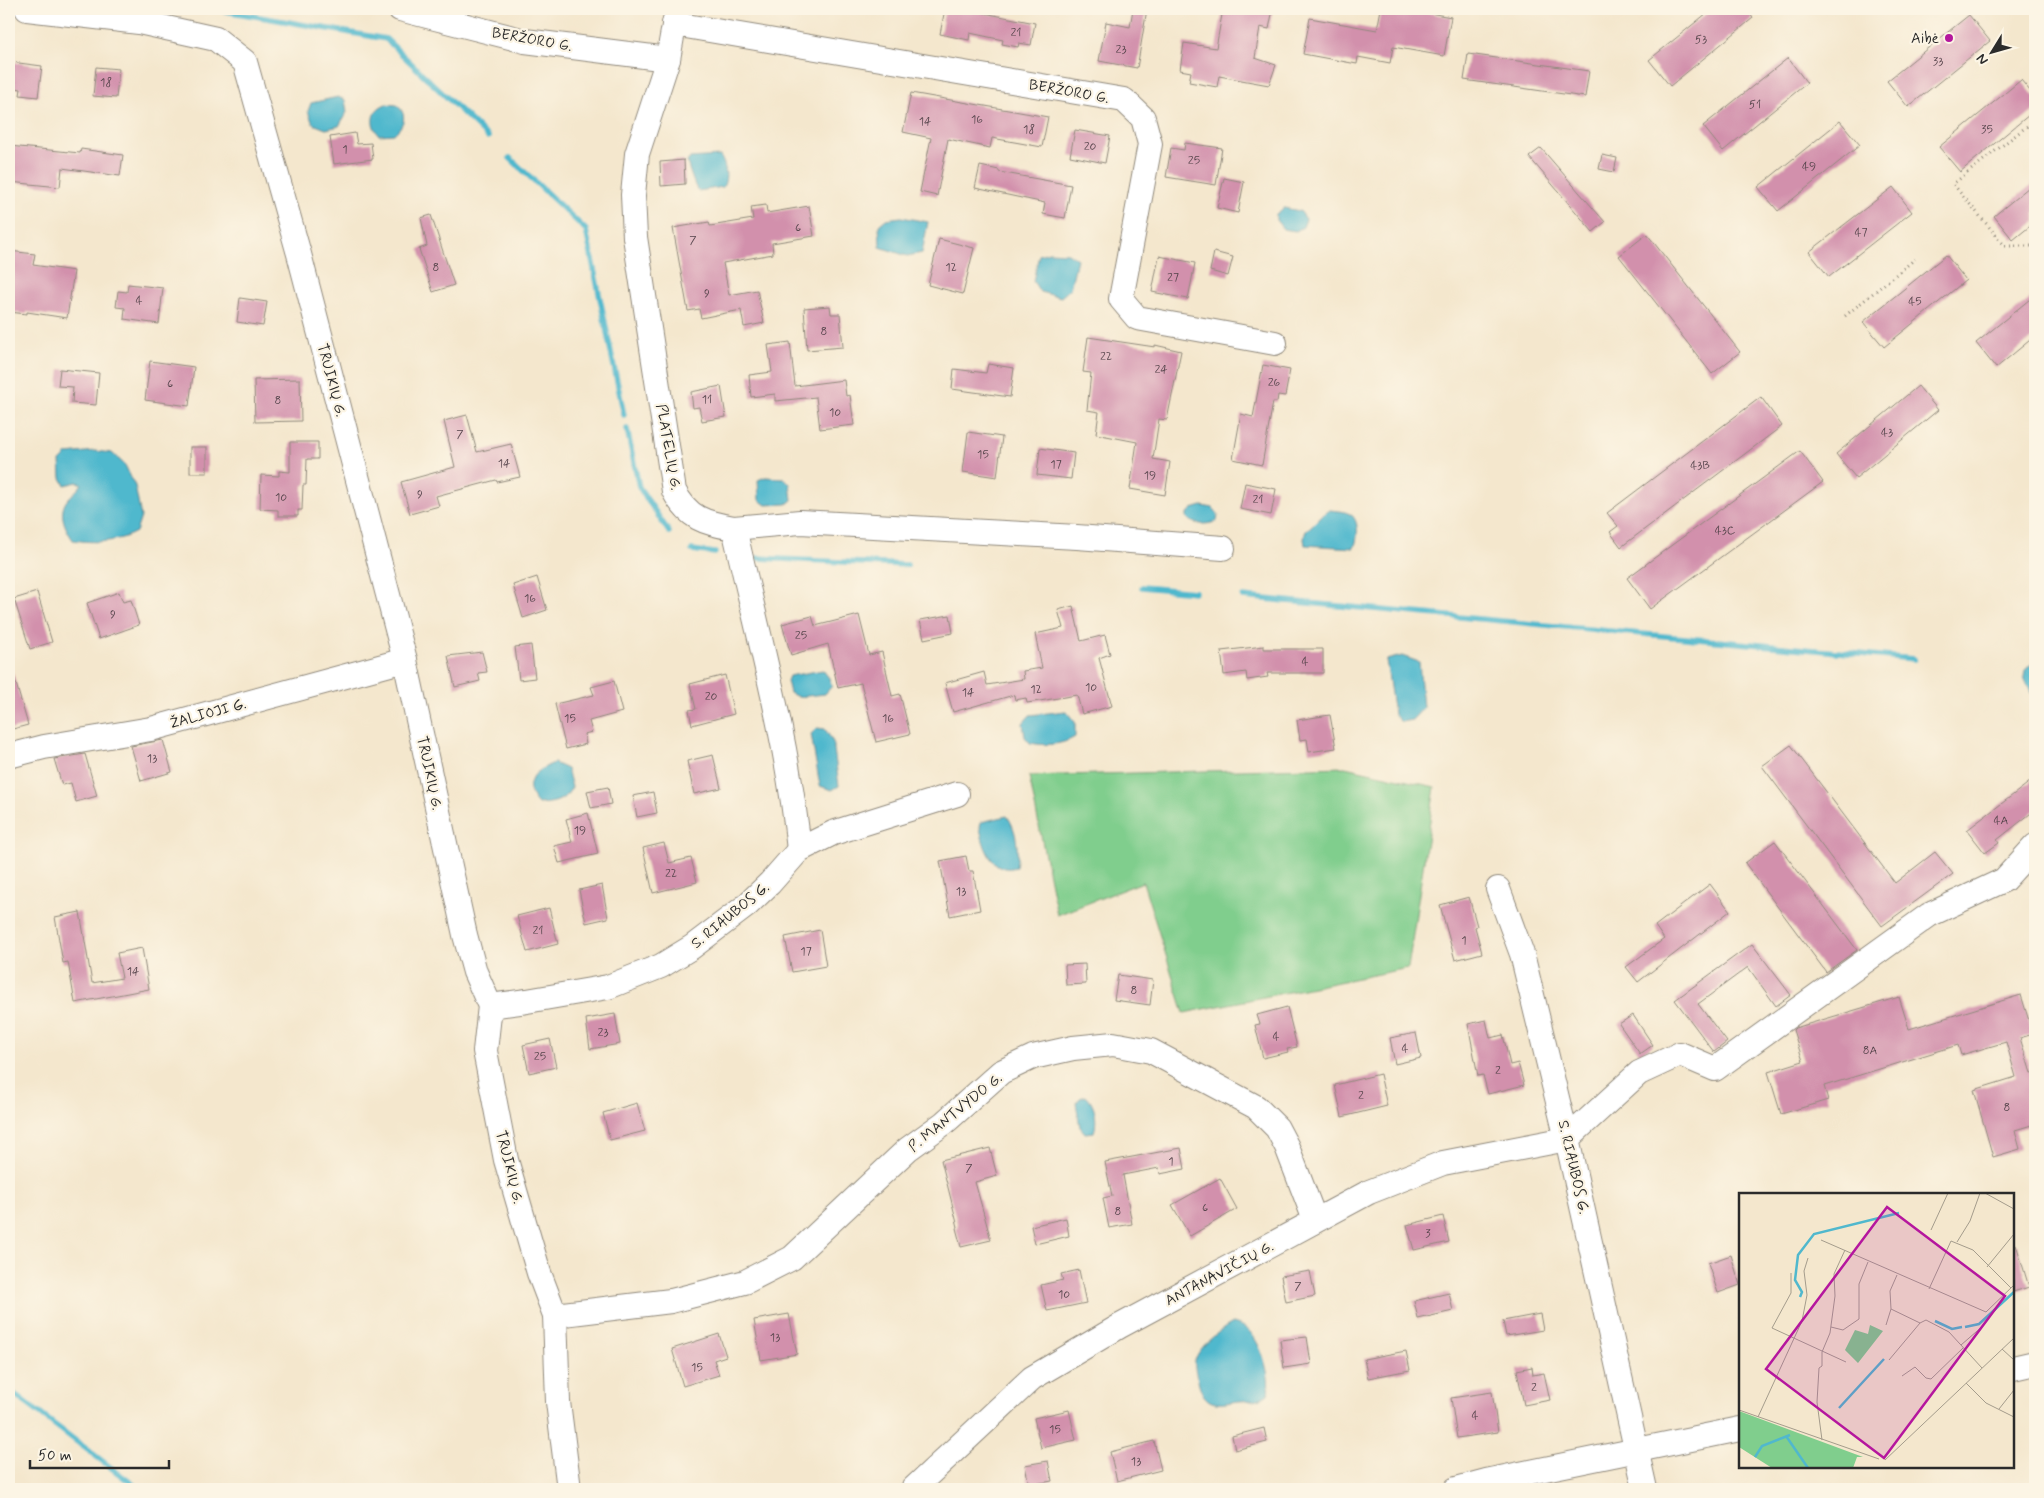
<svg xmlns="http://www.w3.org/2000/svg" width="2044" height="1498" viewBox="0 0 2044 1498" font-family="Mynerve,sans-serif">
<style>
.green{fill:#80ce8d;stroke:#567c5c}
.water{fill:#50b8cd;stroke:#3e727c}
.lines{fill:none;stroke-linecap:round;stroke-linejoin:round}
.stream{stroke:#50b8cd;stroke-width:5.5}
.building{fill:#d290ac}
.minor-casing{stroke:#90897c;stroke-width:26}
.path{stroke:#90897c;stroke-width:3;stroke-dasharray:1 4;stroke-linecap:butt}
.minor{stroke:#fff;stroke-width:24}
.poi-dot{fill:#b5179e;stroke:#fcf5e5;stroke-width:2}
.labels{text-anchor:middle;stroke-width:4.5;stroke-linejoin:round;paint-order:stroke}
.number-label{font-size:12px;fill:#55444b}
.poi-label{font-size:15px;fill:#2b2b2b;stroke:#fcf5e5;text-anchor:end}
.street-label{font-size:15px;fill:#2b2b2b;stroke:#fcf5e5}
.inset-river{fill:none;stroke:#50b8cd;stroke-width:2.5}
.inset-road{fill:none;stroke:#a49c8c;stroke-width:1}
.view{fill:#b5179e;fill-opacity:0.15;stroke:#b5179e;stroke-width:2.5}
.inset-edge{fill:none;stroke:#2b2b2b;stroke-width:2.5}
</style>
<rect width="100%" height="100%" fill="#fcf5e5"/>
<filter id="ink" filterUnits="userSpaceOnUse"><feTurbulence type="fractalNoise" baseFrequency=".02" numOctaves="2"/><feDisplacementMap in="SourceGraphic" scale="10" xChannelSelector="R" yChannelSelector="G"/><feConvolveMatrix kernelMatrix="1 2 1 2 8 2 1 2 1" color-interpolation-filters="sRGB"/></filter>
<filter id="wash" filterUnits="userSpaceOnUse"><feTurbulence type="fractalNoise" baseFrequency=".0096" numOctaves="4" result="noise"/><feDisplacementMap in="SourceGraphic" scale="20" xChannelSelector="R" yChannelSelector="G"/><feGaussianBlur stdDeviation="1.12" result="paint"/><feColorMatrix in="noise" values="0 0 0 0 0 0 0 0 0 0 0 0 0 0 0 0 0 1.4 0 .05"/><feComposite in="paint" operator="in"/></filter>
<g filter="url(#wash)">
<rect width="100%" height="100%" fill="#f4e7cd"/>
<path class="green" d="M1345,767L1435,787L1408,968L1184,1013L1143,882L1057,915L1029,776Z"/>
<g class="water">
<path d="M338,97L345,100L347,112L339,126L326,129L313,124L308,111L311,103Z"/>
<path d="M386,104L397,105C408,115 404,125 394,134L379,135C369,123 371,110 386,104Z"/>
<path d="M720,156C726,165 728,178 723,187L698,191C695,188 688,166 687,162L690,158Z"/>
<path d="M1284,208L1300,211L1306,219L1303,227L1296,231L1283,229L1276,220V214Z"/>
<path d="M901,217L928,222L922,253L907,256L880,247L879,225L886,219Z"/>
<path d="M1049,252L1068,253L1077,259L1070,289L1061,297L1040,292L1033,281L1039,255Z"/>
<path d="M95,451L112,453L125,465L135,486L141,517L136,532C116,543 95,543 73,540C65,528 57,512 68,499C72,494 78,490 82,484L77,482L65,485L61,478L60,461L67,454Z"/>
<path d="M765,477L784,478L790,484L792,500L787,504L766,505L759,500L758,480Z"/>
<path d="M1202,506L1213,508L1218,514L1217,521C1208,525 1194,526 1187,518V514L1192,509Z"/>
<path d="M1330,510C1336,511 1345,511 1350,514C1360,520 1358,539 1354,548L1305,545L1304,538L1306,530C1316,524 1319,515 1330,510Z"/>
<path d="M1402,656L1419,662L1423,708L1412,720L1401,722L1394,714L1386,660Z"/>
<path d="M2035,661V702L2024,677L2025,670Z"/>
<path d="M823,670L829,678L832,686L825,694L798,697L790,693L787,681L789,676Z"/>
<path d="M1066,711L1075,722V737C1062,745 1045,746 1030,743L1025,737L1023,723L1030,715Z"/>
<path d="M817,728L825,729L833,742L839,786L832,790L820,786L811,734Z"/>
<path d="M554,763L567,769L572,787C564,802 554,803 538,804C520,784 534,771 554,763Z"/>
<path d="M1007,816C1017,829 1019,851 1016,867C992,875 983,846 980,827L981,822Z"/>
<path d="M1086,1096C1095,1104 1098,1121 1094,1132L1085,1133L1080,1127L1076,1103L1080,1098Z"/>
<path d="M1233,1323C1239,1325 1245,1326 1250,1332C1262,1346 1271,1376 1268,1394C1259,1401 1250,1400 1239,1401C1231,1402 1220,1405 1212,1402C1204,1399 1201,1391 1199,1384C1197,1376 1194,1369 1195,1361C1198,1347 1221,1329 1233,1323Z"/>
</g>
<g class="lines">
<g class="stream">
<path d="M214,9L386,39L488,137"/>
<path d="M510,158L586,230L624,415"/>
<path d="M627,429L639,487L669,532"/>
<path d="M692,550L715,553"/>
<path d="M758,558L907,565"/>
<path d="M1142,587L1195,592"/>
<path d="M1243,597L1914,659"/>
<path d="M9,1390L139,1489"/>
</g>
</g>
<g id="blocks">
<g class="building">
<path d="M945,9H985L984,13L1035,23L1031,45L1019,43L1018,47L1002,44L1003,40L970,33L969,40L940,34Z"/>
<path d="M1133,9H1147L1137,68L1099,61L1106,22L1130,27Z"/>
<path d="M1223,9H1273L1269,29L1260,27L1255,58L1276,65L1269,85L1219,76L1217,87L1189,82L1191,72L1180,70L1184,43L1216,48Z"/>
<path d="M1381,9H1408L1451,17L1444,56L1393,47L1390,63L1358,57L1357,64L1303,54L1310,18L1377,30Z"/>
<path d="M1712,9H1746L1753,18L1670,86L1649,60Z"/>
<path d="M1969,15L1990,41L1908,107L1887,81Z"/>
<path d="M1468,54L1589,71L1585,97L1464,80Z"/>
<path d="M1788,58L1807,83L1723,151L1703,126Z"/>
<path d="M11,62L42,66L38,97L20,95L21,89L9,87Z"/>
<path d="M96,67L119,69L116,98L93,96Z"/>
<path d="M2021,80L2035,97V110L1960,172L1939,147Z"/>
<path d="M911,93L1048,117L1042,147L992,138L990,148L948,139L937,196L920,192L931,138L903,132Z"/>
<path d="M1840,121L1860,145L1778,211L1758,187Z"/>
<path d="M1075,130L1110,136L1105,163L1070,156Z"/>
<path d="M355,133L357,144L371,143L373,159L334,164L330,137Z"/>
<path d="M1185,143L1222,148L1216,185L1166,177L1171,148L1184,150Z"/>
<path d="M9,146L80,153L81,149L123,155L120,176L62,168L60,187L9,182Z"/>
<path d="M1541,148L1605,222L1593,232L1529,157Z"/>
<path d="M1602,155L1617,158L1614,172L1599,169Z"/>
<path d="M684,160L685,184L661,186L660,162Z"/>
<path d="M980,166L999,170V172L1071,185L1065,218L1043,214L1045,203L975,188Z"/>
<path d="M1224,178L1244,182L1238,213L1217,208Z"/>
<path d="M2035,182V222L2013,240L1994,216Z"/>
<path d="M1893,187L1912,212L1829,277L1809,252Z"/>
<path d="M766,205L767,213L809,206L814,236L772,243L773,254L723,263L729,295L757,290L764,323L744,327L741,310L701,318L699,309L688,311L673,228L709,222L710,226L753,219L751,207Z"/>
<path d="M431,215L454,285L433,292L419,249L427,246L421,218Z"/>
<path d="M1647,234L1740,352L1712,374L1619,256Z"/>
<path d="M939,239L974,248L963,294L928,285Z"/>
<path d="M9,251L35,254L33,265L74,271L67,318L27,312V314L9,312Z"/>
<path d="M1214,252L1233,257L1228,276L1210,271Z"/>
<path d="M1946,255L1966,280L1884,347L1863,322Z"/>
<path d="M1159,256L1195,263L1188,299L1152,292Z"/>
<path d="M128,284L163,288L159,324L124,319L125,308L116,307L118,291L127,292Z"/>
<path d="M2035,295V336L1996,368L1976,343Z"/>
<path d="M240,298L267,302L263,326L237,322Z"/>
<path d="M830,306L831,314H840L843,347L807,350L804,308Z"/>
<path d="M1088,337L1155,347V345L1181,351L1167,420L1159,419L1153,459L1170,462L1165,495L1130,489L1137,442L1096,434L1099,412L1087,410L1091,373L1083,372Z"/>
<path d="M790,342L795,386L844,380L846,396L850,395L854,425L820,429L816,397L775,401V394L751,397L749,375L772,372L768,345Z"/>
<path d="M150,361L194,367L189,406L145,400Z"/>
<path d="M988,364L1014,368L1010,397L952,389L954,369L986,373Z"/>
<path d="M1263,365L1290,370L1285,396L1278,395L1277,402H1273L1262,465L1233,459L1241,414L1253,417Z"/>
<path d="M60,369L99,373L96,405L72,403L73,387L58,386Z"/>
<path d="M300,379L301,421L255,422L254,380Z"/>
<path d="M721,386L726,417L702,421L699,407L693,408L691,392Z"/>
<path d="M1918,386L1938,410L1856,478L1836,454Z"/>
<path d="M1761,397L1782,426L1621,547L1610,532L1618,526L1607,513Z"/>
<path d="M467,415L477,452L511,444L520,477L497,482L496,480L436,496L439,506L410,514L401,482L455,467L444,421Z"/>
<path d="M968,432L1002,437L997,477L963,472Z"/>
<path d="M290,442H318V459H307L306,485H303L302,510H298V516H278V510L260,509L261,475L279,476V471L290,472Z"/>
<rect x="190" y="447" width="17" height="26"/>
<path d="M1040,448L1074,453L1071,479L1037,475Z"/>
<path d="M1800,451L1823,482L1650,609L1627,578Z"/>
<path d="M1245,483L1276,489L1271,515L1240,509Z"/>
<path d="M537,577L547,610L523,618L513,585Z"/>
<path d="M37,592L52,642L30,649L14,599Z"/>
<path d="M119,592L123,602L131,600L139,625L99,639L87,603Z"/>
<path d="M1073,606L1081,641L1105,635L1110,654L1099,658L1112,706L1082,714L1077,695L1027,703L1026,698L1015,700L1014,695L953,712L945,683L984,672L987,685L1024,679L1023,671L1042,668L1035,634L1063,628L1058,610Z"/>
<path d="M859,615L869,655L882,652L892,696L900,694L910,734L876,742L861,683L838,688L828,644L791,655L782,624L812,616L815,626Z"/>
<path d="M950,615L953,633L924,639L920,620Z"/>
<path d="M531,645L535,678L519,680L515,647Z"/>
<path d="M1264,646V649H1323V673H1267L1268,677L1247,680L1246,672L1224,675L1221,651Z"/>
<path d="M482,652L487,672L478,673L480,681L455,687L448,656Z"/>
<path d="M9,673H13L28,725L9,730Z"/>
<path d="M725,675L734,714L692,725L689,710L696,709L690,684Z"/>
<path d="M614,681L622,712L589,721L592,732L584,734L586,744L566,749L555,704L594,695L591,687Z"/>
<path d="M1330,715L1336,748L1309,752L1307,739L1300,740L1297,720Z"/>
<path d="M163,740L172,772L141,781L131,746Z"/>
<path d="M1791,745L1895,883L1935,852L1953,874L1882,926L1762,766Z"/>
<path d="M85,754L97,796L76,802L71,783L62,785L54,759Z"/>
<path d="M713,755L721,788L694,794L687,761Z"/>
<path d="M2035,778V810L1997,840L1999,843L1985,853L1967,830Z"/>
<path d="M608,787L611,804L591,808L587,791Z"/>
<path d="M653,792L657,813L637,817L633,796Z"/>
<path d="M588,813L598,854L559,863L554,846L572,842L566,819Z"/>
<path d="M1775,841L1857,950L1826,972L1745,863Z"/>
<path d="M664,843L669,863L691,858L697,882L653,893L643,848Z"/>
<path d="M966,856L969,871H973L980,910L950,916L940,861Z"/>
<path d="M1710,884L1730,911L1638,982L1626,967L1664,939L1655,926Z"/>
<path d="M602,885L608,918L586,923L579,890Z"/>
<path d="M1469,897L1477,926L1475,927L1482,953L1455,960L1440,905Z"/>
<path d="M549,908L558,944L527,952L517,916Z"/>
<path d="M80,912L92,983L122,978L117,953L142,948L149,989L75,1003L68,962L63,963L55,917Z"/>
<path d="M820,930L826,966L792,972L785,937Z"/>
<path d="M1752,944L1791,995L1776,1006L1748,967L1698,1004L1727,1042L1714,1052L1675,1000Z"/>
<path d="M1085,964L1086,984L1066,985L1065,965Z"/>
<path d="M1118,975L1153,980L1150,1005L1114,1000Z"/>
<path d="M2021,995L2033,1034L2020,1038L2031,1073L2035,1072V1124L2015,1130L2020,1149L1993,1157L1974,1090L2016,1077L2006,1042L1961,1055L1958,1045L1824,1086L1828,1100L1781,1114L1768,1072L1803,1061L1793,1030L1795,1028L1899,997L1909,1029Z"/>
<path d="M1287,1007L1297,1047L1287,1049L1288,1052L1263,1058L1255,1025L1260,1024L1257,1015Z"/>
<path d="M615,1014L620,1044L590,1049L586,1019Z"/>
<path d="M1633,1015L1653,1045L1640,1054L1619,1024Z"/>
<path d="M1486,1020L1490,1038L1503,1035L1510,1065L1518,1063L1524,1085L1488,1094L1483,1075L1478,1076L1468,1024Z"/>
<path d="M1416,1033L1421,1058L1395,1064L1390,1038Z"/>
<path d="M550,1039L556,1067L529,1073L523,1045Z"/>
<path d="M1380,1074L1387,1106L1342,1117L1335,1085Z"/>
<path d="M637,1103L645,1131L610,1140L603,1113Z"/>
<path d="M990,1148L997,1176L975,1182L991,1240L961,1247L956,1228L958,1227L941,1160Z"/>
<path d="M1181,1148L1185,1169L1160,1174L1159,1168L1123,1175L1132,1224L1109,1228L1103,1198L1112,1196L1105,1162Z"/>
<path d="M1220,1178L1237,1209L1190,1236L1172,1205Z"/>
<path d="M1443,1216L1449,1242L1414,1250L1407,1225Z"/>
<path d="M1066,1218L1069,1236L1035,1244L1031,1226Z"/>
<path d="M2016,1244L2029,1287L2013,1292V1245Z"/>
<path d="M1731,1255L1740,1285L1718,1293L1708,1263Z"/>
<path d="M1079,1270L1086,1303L1047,1311L1041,1285L1063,1280L1061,1274Z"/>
<path d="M1310,1271L1315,1296L1286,1302L1281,1276Z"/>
<path d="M1449,1293L1453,1311L1418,1319L1414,1301Z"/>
<path d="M789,1314L797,1354L761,1360L754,1320Z"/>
<path d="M1540,1314L1543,1330L1506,1336L1503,1321Z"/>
<path d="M719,1334L726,1356L714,1360L719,1375L683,1386L672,1349Z"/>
<path d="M1307,1337L1311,1364L1284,1368L1280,1340Z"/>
<path d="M1406,1351L1410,1370L1368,1378L1364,1359Z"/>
<path d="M1532,1367L1533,1375L1544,1373L1550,1400L1524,1405L1517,1370Z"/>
<path d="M1492,1392L1498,1432L1457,1438L1451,1398Z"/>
<path d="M1069,1410L1076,1440L1041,1448L1034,1418Z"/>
<path d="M1264,1428L1267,1442L1235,1450L1232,1436Z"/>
<path d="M1154,1441L1161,1470L1117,1481L1110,1452Z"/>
<path d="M1048,1461L1052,1481L1029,1485L1025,1465Z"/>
</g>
</g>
</g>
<g filter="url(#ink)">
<use href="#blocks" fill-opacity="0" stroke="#90897c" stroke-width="1"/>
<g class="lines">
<g class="minor-casing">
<g id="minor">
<path d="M27,9L139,22L216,39L245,62L299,254L405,660L465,935L475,972L490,1006L485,1051L506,1160L539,1273L555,1315L558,1402L569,1489"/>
<path d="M400,9L525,41L668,59"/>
<path d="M677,9L668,59L637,154L633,195L635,237L674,491C688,518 704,523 734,528C758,634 788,741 799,850"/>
<path d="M674,24L1124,100L1143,118L1150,144L1121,299L1137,318L1275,343"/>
<path d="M734,528L800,522L1077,537L1223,548"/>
<path d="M9,756L44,747L151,729L405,660"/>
<path d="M1498,889L1522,954L1567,1139L1645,1489"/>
<path d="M490,1006L527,1001L608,987L661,966L692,947L746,906L770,883L799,850L833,833L957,794"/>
<path d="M555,1315L671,1301L745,1282L792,1258L908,1149L944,1123L1001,1072L1033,1057L1073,1048L1113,1044L1151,1051L1256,1107L1277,1128L1287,1147L1315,1220"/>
<path d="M2013,1368L2035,1363"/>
<path d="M913,1489L1032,1378L1120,1326L1369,1192L1443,1163L1567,1139L1639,1073L1680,1054L1715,1069L1929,915L2004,880L2035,846"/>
<path d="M1456,1489L1486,1481L1740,1429"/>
</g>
</g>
<g class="path">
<path d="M2035,120L1953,184L2005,246H2035"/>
<path d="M1845,316L1915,259"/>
</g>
<use href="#minor" class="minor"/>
</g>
</g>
<circle class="poi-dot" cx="1949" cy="38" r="5"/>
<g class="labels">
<g class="number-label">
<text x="1016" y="36">21</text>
<text x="1701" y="43">53</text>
<text x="1121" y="53">23</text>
<text x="1938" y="65">33</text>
<text x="106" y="86">18</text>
<text x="1755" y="108">51</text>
<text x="977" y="123">16</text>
<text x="925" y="125">14</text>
<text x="1029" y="133">18</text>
<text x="1987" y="133">35</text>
<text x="1090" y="150">20</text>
<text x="345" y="153">1</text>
<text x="1194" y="164">25</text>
<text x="1809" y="170">49</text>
<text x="798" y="231">6</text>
<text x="1861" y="236">47</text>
<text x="693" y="244">7</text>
<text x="436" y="271">8</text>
<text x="951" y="271">12</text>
<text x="1173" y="281">27</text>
<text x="707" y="297">9</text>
<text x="139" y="304">4</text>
<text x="1915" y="305">45</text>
<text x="824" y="335">8</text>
<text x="1106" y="360">22</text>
<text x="1161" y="373">24</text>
<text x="1274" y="386">26</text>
<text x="170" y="387">6</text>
<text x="707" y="403">11</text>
<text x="278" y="404">8</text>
<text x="835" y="416">10</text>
<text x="1887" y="436">43</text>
<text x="460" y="438">7</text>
<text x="983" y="458">15</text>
<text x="504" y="467">14</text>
<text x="1056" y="468">17</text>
<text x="1700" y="469">43B</text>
<text x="1150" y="479">19</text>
<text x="420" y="498">9</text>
<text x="281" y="501">10</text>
<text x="1258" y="503">21</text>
<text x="1725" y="534">43C</text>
<text x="530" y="602">16</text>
<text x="113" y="618">9</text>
<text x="801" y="639">25</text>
<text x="1305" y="665">4</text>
<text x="1091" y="691">10</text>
<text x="1036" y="693">12</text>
<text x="968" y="696">14</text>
<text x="711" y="700">20</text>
<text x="570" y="722">15</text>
<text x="888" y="722">16</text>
<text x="152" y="762">13</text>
<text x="2001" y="824">4A</text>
<text x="580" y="834">19</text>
<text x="671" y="877">22</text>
<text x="961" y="895">13</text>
<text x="538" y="934">21</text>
<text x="1464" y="944">1</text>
<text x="806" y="955">17</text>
<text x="133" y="975">14</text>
<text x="1134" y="994">8</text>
<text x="603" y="1036">23</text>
<text x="1276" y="1040">4</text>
<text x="1405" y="1052">4</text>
<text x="1870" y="1054">8A</text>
<text x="540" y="1060">25</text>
<text x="1498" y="1074">2</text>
<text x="1361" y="1099">2</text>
<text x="2007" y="1111">8</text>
<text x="1171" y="1165">1</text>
<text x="969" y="1172">7</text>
<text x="1205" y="1211">6</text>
<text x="1118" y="1215">8</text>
<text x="1428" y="1237">3</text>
<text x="1298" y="1290">7</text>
<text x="1064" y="1298">10</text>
<text x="775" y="1341">13</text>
<text x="697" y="1371">15</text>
<text x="1534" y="1391">2</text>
<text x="1475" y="1419">4</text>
<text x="1055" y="1433">15</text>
<text x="1136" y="1465">13</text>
</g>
<g class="poi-label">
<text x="1939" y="43">Aibė</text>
</g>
<g class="street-label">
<text transform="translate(532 39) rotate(10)" y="5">BERŽORO G.</text>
<text transform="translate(1069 91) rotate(10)" y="5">BERŽORO G.</text>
<text transform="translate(332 380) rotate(75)" y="5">TRUIKIŲ G.</text>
<text transform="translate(669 447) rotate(80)" y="5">PLATELIŲ G.</text>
<text transform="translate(208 713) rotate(-15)" y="5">ŽALIOJI G.</text>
<text transform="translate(430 773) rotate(78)" y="5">TRUIKIŲ G.</text>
<text transform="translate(730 915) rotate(-39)" y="5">S. RIAUBOS G.</text>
<text transform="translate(955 1112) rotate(-39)" y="5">P. MANTVYDO G.</text>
<text transform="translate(510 1167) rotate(76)" y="5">TRUIKIŲ G.</text>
<text transform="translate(1574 1167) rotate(77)" y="5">S. RIAUBOS G.</text>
<text transform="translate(1219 1273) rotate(-28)" y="5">ANTANAVIČIŲ G.</text>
</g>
</g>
<g transform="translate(1739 1193)">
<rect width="275" height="275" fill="#f4e7cd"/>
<path d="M131,132L144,138L119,170L106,157L116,137L129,141ZM0,218L124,264H118L114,275H33L0,254Z" fill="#80ce8d"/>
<path class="inset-river" d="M61,104L63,99L56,87L59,62L75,41L160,20M196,128L213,136L223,134M226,134L240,131L275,99M100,215L145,166M47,243L69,275M16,264L23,253L51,242"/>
<path class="inset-road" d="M246,0L275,16M192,37L209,0M82,47L247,119L275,92M218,49L231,28L241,0M248,74L275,41M52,80V100L33,135L107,169M190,96L212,48L234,57L272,95M152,116L181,130L187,127L210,139L243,175M147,132L152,116L151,98L158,82M92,134L104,137L120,126V91L129,69M222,152L245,132M263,156L275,167M150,167L181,130M163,183L176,174L187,185L192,186L224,155M227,190L247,210L275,224M260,216L275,197M0,217L140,266M19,224L63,128L68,102L65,78L69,65M83,247L78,209L80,175L83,173V159L91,140L96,103L95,81L106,57M146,267L275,145"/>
<path class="view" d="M148,14L266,103L145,265L27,176Z"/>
<rect width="275" height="275" class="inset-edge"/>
</g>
<rect width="2044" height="1498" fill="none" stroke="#fcf5e5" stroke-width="30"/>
<g transform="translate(1992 52) rotate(233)" stroke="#fcf5e5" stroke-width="4" paint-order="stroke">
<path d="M0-4L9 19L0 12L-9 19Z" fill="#2b2b2b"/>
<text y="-8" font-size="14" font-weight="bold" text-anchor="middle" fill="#2b2b2b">N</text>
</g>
<path d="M30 1460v8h139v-8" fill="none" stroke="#2b2b2b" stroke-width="2.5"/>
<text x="38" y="1460" font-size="15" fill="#2b2b2b" stroke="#fcf5e5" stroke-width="4" paint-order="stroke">50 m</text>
</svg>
